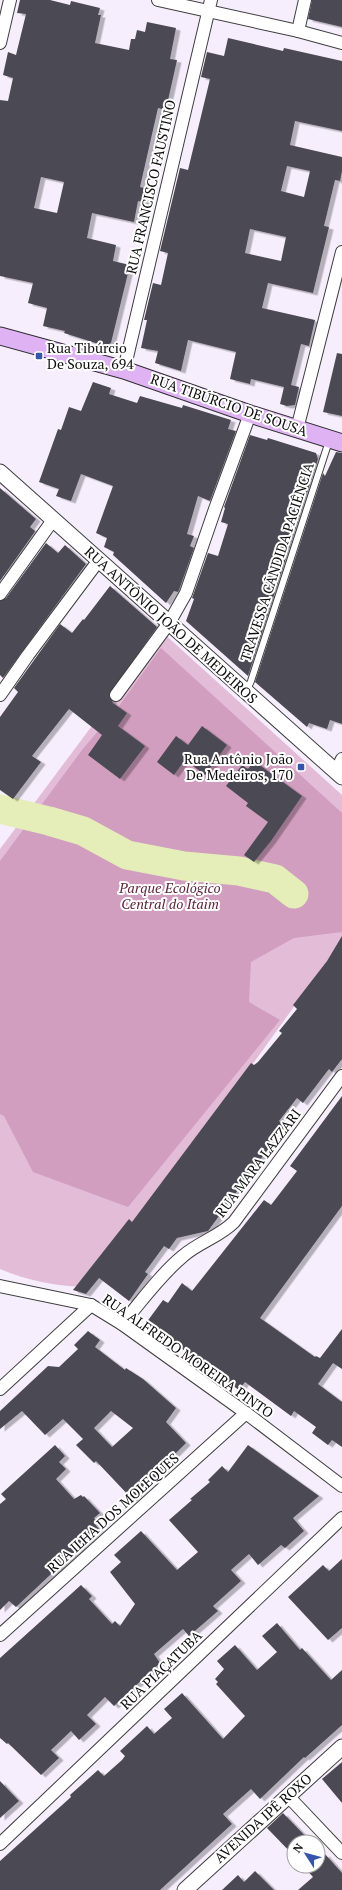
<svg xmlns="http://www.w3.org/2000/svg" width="342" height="1890" viewBox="0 0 342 1890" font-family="'PT Serif',serif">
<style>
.green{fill:#e3bcd8}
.forest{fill:#d19ebf}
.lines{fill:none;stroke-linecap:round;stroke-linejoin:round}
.river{stroke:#e5eeb9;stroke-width:29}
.building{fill:#4c4a53;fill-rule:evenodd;filter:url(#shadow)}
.service-casing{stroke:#3f3f3f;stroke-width:8}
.minor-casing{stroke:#3f3f3f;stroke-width:14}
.tertiary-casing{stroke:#3f3f3f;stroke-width:17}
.secondary-casing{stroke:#2e2e2e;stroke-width:19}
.service{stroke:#fff;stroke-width:6}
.minor{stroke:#fff;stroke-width:12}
.tertiary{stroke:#fff;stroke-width:15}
.secondary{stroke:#dfb2f4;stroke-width:17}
.poi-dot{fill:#3754aa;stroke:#fff;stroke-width:1.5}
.labels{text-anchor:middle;stroke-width:4;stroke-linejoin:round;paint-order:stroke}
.street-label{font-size:14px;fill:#0c0c0c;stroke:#fff}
.poi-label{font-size:14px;fill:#0c0c0c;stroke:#fff;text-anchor:start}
.park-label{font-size:14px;font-style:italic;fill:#5b263c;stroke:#fff}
</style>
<defs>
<filter id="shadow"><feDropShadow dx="4.5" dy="2.5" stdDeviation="0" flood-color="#0004"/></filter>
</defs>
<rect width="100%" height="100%" fill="#f7eefd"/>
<path class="green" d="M162,632L342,795V940L93,1286C65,1289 25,1280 0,1269V849Z"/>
<path class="forest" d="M161,648L342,813V932L294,938L251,962L249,1002L280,1020L128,1207L33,1172L4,1116L0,1114V861L82,750L116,710Z"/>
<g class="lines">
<path class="river" d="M0,809L49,821L83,831L127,855L184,866L239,871L275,879L294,894"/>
</g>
<g class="building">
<path d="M20,0H50L70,5L71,1L100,8L98,15H101L95,43L129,50L131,39H135L137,30L145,32L147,22L176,28L170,59L177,60L169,96L166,110L158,108L140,187L148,189L145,203L138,201L134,222L92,213L87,238L116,245L113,261L130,265L111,343L105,346L64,333L65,331L43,326L47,308L28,303L33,283L0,276V100L8,101L13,78L3,75L8,52L16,55L26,14L17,13ZM41,177L64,182L57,213L34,208Z"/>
<path d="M312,0H342V27L308,19Z"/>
<path d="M228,38L283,51L284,48L342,61V131L295,121L290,145L342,157V171L340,181L335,180L324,226L329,227L313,293L268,283L262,308L315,320L309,346L301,344L291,385L299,387L295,405L287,406L280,404L284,387L251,379L250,384L230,379L236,352L188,340L181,371L155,363L158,351L141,348L147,320H144L153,283L161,285L168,253L160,251L180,168L188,170L210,79L201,77L207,52L224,56ZM287,166L310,171L304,197L281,191ZM250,229L286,237L281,261L245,253Z"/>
<path d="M337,353L342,354V416L323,412Z"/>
<path d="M93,382L111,388L109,394L137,403L140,396L182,408L183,405L231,420L228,429L236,431L210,501L198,496L187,534L194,536L190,546L194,548L179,590L178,592L174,591L166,603L113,555L114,552L104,547L107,538L96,533L113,486L81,474L71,501L56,496L59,489L39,482L58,429L61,430L69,407L81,411Z"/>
<path d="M250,435L267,440L268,438L316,453L318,459L248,676L186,621L194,599L192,598L208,553L218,556L228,524L221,522L225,508L224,507Z"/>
<path d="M336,452L342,453V724L330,720L327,729L309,723L307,727L255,682L323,473L325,476Z"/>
<path d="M0,488L36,519L30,527L35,531L34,533L0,581Z"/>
<path d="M46,543L58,553L65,545L86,564L3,678L0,675V601L6,598Z"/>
<path d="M110,586L157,627L109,695L113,703L127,713L118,726L145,746L120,779L88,755L102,735L69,709L32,756L41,762L13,799L0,790V717L18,692L14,688L60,624L72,633L83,619L84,620Z"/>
<path d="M202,726L227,745L205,775L185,760L174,775L157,762L176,736L188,745Z"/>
<path d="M254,761L302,796L271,841L254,862L244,855L268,822L246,806L248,803L226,786L242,765L248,769Z"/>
<path d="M342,936V1059L332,1072L329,1069L303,1103L297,1098L279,1121L285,1126L208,1231L177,1238L169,1249L164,1246L145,1272L148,1274L129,1301L99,1278L86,1294L73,1290L129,1219L132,1222L251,1063L254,1065L258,1062L282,1033L279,1031L297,1009L293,1005L327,961Z"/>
<path d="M342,1096V1206L260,1318L315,1357L316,1356L320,1358L342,1329V1369L333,1363L318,1384L342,1402V1447L332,1440L328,1445L312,1433L316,1427L294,1411L291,1416L245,1382L239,1390L219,1376L218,1377L209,1370L208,1371L193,1360L195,1358L146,1323L163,1300L168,1303L182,1283L192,1291L264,1200L271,1205L297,1171L290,1166Z"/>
<path d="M88,1331L100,1340L95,1347L125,1370L126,1368L143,1379L176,1408L166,1422L186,1443L168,1461L170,1464L132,1499L96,1461L94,1463L76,1445L83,1439L63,1419L45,1435L22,1411L0,1429V1411L48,1366L59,1367L78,1349L74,1345ZM111,1411L133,1428L112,1447L94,1428Z"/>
<path d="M55,1445L65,1456L59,1462L66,1469L56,1479L74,1499L81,1495L83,1497L84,1496L100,1513L94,1518L96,1521L94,1523L99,1529L16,1607L9,1601L0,1610V1504L6,1499L1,1494Z"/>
<path d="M248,1445L319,1496L293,1518L304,1531L285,1548L281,1545L258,1565L249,1554L231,1570L241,1581L213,1606L218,1611L189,1636L183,1629L154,1654L160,1663L114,1706L105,1697L87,1715L96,1724L79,1740L71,1731L51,1750L59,1758L41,1775L8,1743L7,1744L0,1738V1658L81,1585L92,1596L89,1599L112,1624L115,1621L120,1626L135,1604L110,1572L121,1562L114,1555L141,1531L177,1570L198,1552L169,1520L192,1500L190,1499L210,1482L208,1480L222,1466L228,1472Z"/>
<path d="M342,1559V1628L328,1640L288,1597L323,1565L329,1571Z"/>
<path d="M277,1623L300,1650L302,1648L331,1680L342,1670V1725L305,1758L304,1757L260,1799L251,1789L223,1814L232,1824L160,1890H0V1861L71,1797L70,1795L98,1770L104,1776L122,1760L125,1756L120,1751L147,1726L154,1734L172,1718L164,1709L182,1693L223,1739L245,1716L216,1684L218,1682L215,1679L224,1669L217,1661L235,1645L257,1670L277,1652L262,1636Z"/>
<path d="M342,1762V1803L322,1779Z"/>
<path d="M0,1781L19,1801L0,1818Z"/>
<path d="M283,1813L311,1842H294V1856L267,1828Z"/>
<path d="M325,1854L342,1873V1890H298L313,1877L303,1866H318V1861Z"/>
<path d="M255,1871L274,1890H222L238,1875L244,1882Z"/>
</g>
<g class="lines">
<g class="service-casing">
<path id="service" d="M247,690L251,681L329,441"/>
</g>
<g class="minor-casing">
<g id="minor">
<path d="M158,0L298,31L342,43"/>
<path d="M298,31L305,0"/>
<path d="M0,43L10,0"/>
<path d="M124,370L211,0"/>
<path d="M297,429L342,252"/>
<path d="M0,594L53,520"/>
<path d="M0,695L28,655L99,560"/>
<path d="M116,695L169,623L186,593L215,509L250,414"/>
<path d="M336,772L342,759"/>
<path d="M0,1286L91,1305L122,1324L246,1413L342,1486"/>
<path d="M122,1324C141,1302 160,1275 183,1256C199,1242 219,1237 234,1222L342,1076"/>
<path d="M0,1389L91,1305"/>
<path d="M0,1635L246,1413"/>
<path d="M288,1796L342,1853"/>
<path d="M0,1844L342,1518"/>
</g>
</g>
<g class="tertiary-casing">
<g id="tertiary">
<path d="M0,472L342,777"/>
<path d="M185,1890L342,1747"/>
</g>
</g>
<g class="secondary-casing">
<path id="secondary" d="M0,336L124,370L250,414L342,443"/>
</g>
<use href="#service" class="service"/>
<use href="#minor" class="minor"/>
<use href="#tertiary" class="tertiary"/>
<use href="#secondary" class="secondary"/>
</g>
<g class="poi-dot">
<rect x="35" y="352" width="8" height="8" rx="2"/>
<rect x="297" y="763" width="8" height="8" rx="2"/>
</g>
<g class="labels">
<g class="street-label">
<text transform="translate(151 187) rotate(-77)" y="5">RUA FRANCISCO FAUSTINO</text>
<text transform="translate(229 405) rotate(19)" y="5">RUA TIBÚRCIO DE SOUSA</text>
<text transform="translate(277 562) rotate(-72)" y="5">TRAVESSA CÃNDIDA PACIÊNCIA</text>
<text transform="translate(171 625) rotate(42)" y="5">RUA ANTÔNIO JOÃO DE MEDEIROS</text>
<text transform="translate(258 1163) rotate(-53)" y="5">RUA MARA LAZZARI</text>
<text transform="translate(188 1356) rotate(35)" y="5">RUA ALFREDO MOREIRA PINTO</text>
<text transform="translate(113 1513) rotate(-42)" y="5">RUA ILHA DOS MOLEQUES</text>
<text transform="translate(161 1670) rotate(-44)" y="5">RUA PIAÇATUBA</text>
<text transform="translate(263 1818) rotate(-42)" y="5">AVENIDA IPÊ ROXO</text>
</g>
<g class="poi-label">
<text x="47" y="353">Rua Tibúrcio<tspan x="47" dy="16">De Souza, 694</tspan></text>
<text x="293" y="764" text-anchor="end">Rua Antônio João<tspan x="293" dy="16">De Medeiros, 170</tspan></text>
</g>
<g class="park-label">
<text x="170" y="893">Parque Ecológico<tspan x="170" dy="16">Central do Itaim</tspan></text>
</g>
</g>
<g transform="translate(306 1854) rotate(306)"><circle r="19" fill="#ffffff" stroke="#9e9e9e"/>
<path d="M0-3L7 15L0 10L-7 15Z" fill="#3754aa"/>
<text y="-6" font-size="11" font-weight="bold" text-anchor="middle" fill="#0c0c0c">N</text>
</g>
</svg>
